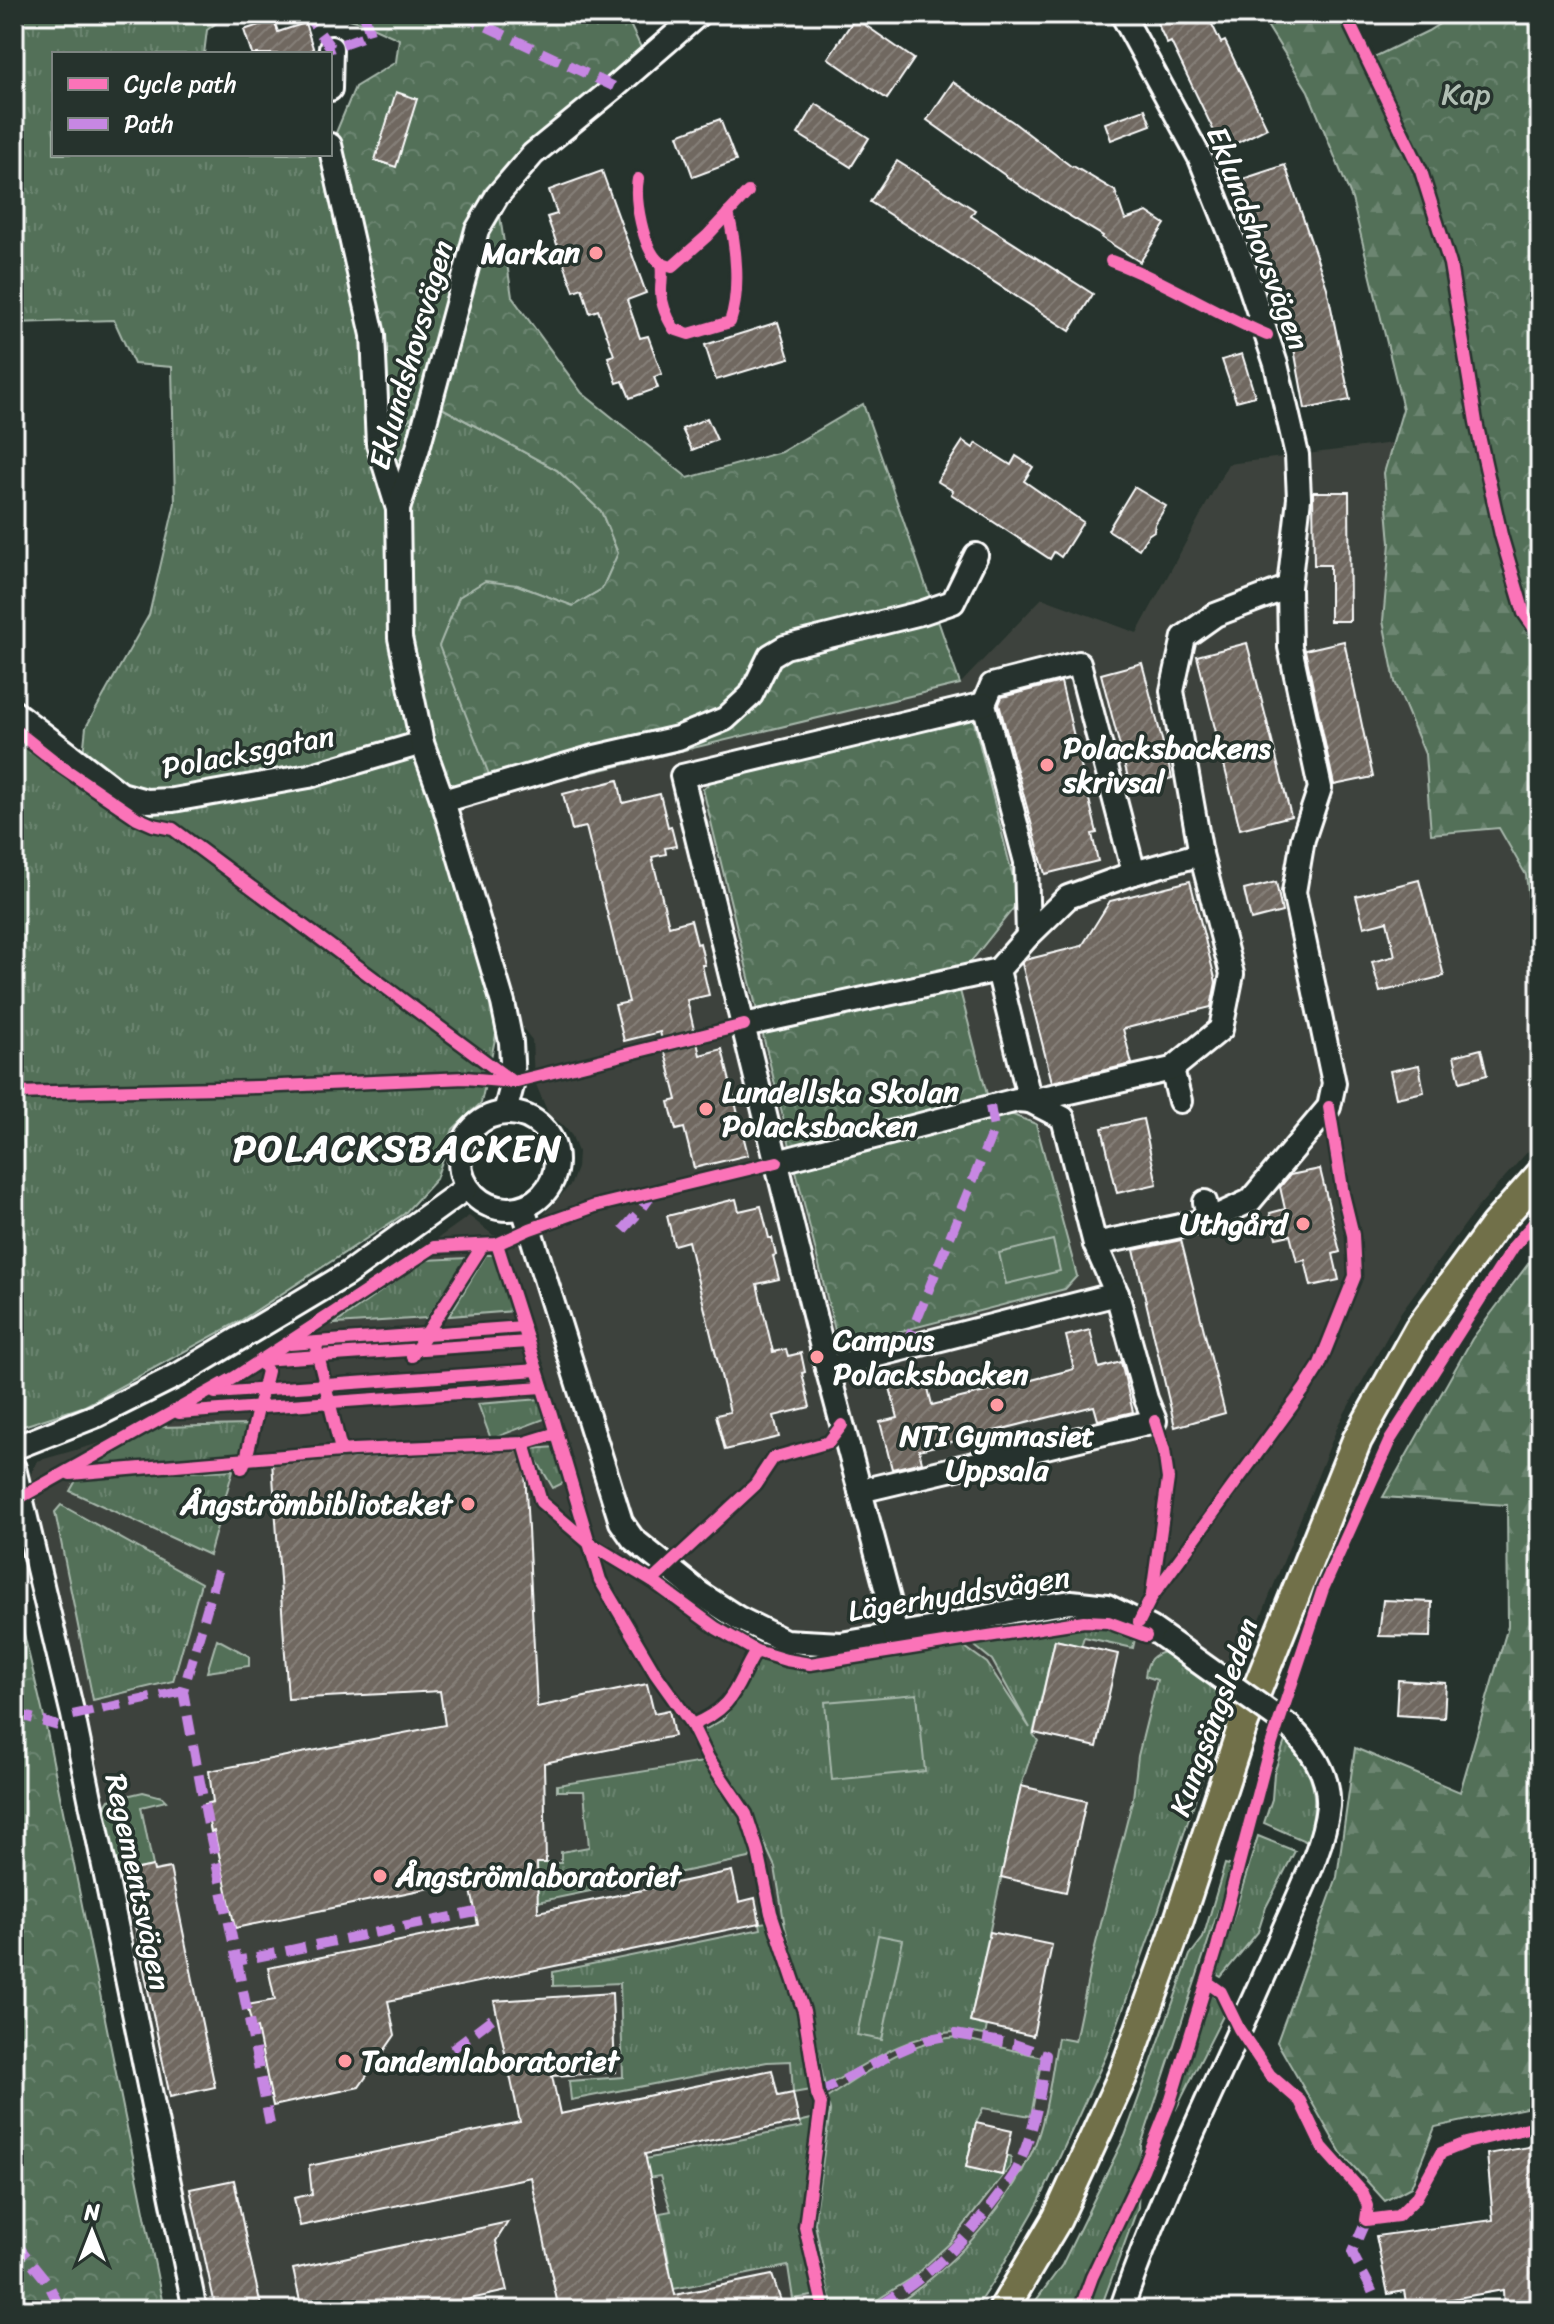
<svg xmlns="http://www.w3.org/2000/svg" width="1554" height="2324" viewBox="0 0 1554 2324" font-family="Sriracha,sans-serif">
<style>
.built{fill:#3c433c}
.grass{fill:url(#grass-tufts);stroke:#a8b8ac;stroke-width:2}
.forest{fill:url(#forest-firs);stroke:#a8b8ac;stroke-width:2}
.park{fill:url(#park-crowns);stroke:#a8b8ac;stroke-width:2}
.pitch{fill:#527058;stroke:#a8b8ac;stroke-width:2}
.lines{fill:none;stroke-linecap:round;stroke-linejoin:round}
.stream{stroke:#94a8aa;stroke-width:7}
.building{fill:url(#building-hatch);stroke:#fff;stroke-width:2}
.minor-casing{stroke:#fff;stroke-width:28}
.major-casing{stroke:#fff;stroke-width:34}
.minor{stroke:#26332d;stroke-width:22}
.major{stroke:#71704a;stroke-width:28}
.minor-bridge-casing{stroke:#fff;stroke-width:28;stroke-linecap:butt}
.minor-bridge{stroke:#26332d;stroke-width:22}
.quiet{stroke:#c787e3;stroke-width:10;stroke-dasharray:20 10;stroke-linecap:butt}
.cycleway-casing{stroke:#26332d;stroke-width:17}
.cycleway{stroke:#fb73b8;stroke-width:12}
.poi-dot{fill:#ff9aa2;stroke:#26332d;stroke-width:3}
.labels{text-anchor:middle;stroke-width:7;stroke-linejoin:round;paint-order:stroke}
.park-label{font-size:30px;fill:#b1bfb4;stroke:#26332d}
.street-label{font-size:30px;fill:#fff;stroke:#26332d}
.poi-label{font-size:30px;font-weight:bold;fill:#fff;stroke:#26332d;text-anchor:start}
.district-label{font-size:38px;font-weight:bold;letter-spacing:2px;fill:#fff;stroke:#26332d}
</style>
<defs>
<pattern id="grass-tufts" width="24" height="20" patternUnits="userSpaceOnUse" patternTransform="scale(2)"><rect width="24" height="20" fill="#527058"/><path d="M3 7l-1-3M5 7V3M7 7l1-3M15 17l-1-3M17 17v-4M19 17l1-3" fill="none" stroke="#6c8571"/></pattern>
<pattern id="forest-firs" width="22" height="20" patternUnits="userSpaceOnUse" patternTransform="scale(2)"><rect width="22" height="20" fill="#527058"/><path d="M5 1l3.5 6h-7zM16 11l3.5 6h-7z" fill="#6c8571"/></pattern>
<pattern id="park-crowns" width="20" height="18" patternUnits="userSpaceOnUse" patternTransform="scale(2)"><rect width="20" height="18" fill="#527058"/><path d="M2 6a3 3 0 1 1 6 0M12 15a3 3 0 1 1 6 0" fill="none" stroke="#6c8571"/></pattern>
<pattern id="building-hatch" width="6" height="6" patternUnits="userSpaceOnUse" patternTransform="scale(2)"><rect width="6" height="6" fill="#706860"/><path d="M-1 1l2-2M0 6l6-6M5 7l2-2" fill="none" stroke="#857f78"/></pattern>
</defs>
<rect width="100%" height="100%" fill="#26332d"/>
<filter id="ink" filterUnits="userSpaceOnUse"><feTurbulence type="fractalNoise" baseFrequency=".0125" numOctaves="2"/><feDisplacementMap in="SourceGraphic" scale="16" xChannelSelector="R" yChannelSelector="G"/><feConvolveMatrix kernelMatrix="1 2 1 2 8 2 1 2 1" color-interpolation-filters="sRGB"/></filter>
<g filter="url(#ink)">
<path class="built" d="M1393,443L1384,473L1390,543L1383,621L1395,682L1425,754L1431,834L1499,828L1526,875L1540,993V1138L1477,1208L1401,1312L1339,1423L1226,1704L1155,1921L1106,2056L1039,2202L999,2272L974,2310H195L20,1498L37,1461L100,1443L183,1402L350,1301L469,1216L493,1235L510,1238L526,1235L571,1184L577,1168L578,1152L572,1136L563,1125L549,1115L534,1080L532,1040L503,1003L443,801L498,795L960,684L1042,598L1137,633L1228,464Z"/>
<g class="grass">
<path d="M14,14H228L207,30L204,54H54V154H330L373,335L379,443L431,402L557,470L601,511L618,554L602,589L573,606L517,585L494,786L443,801L503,1003L481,1103L453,1129L436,1179L404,1214L240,1321L85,1406L14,1429V722L82,764L86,727L149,615L175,503L172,367L134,364L114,320L14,323Z"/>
<path d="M486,1255H495L514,1311L449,1316Z"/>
<path d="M467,1258L427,1318L335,1324L425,1260Z"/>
<path d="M541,1399L547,1418L491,1439L478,1404Z"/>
<path d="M248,1425L241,1453L90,1465L160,1427Z"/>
<path d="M556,1447L567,1481L553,1488L530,1449Z"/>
<path d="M233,1470L209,1555L70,1491L78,1477Z"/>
<path d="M61,1505L201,1583L173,1681L93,1700L55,1512Z"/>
<path d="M1076,1626C1097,1626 1117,1628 1135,1639L1133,1648L1084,1637L1081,1646L1055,1640L1033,1734L1038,1741L1032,1752L1021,1786L970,2022L987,2026L985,2035C975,2034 964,2031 954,2032C907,2034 864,2065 825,2087L815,2037L785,1927L775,1867L750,1811L713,1758L701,1732L722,1720L743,1691L748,1671L759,1656L790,1667L805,1669L842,1666L962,1645L987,1663L1030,1728L992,1660L971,1643Z"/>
<path d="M217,1639L249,1656V1666L207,1672Z"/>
<path d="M1168,1651L1229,1697L1155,1921L1106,2056L1039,2202L999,2272L974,2310H888C947,2272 1001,2217 1032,2152C1047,2119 1051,2074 1058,2038L1075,2041L1093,1955L1133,1798L1138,1756L1157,1680L1145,1676C1147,1660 1152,1654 1168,1651Z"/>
<path d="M1285,1741C1317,1773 1320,1800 1307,1842L1264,1823L1272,1799L1274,1773Z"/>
<path d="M703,1762L736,1810L755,1850L749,1858L528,1904L537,1863H561V1852L589,1847L584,1791H557V1785Z"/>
<path d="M143,1792L162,1797L166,1801L141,1807L153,1866L119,1873L104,1808L109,1800Z"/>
<path d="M1258,1836L1295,1851L1266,1907L1258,1932L1221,1977L1216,1974Z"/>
<path d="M1225,1864L1233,1866L1141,2145L1138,2207L1100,2310H1029L1062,2265L1125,2136L1190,1955L1203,1938Z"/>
<path d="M774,1921L782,1966L793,1990L801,2020L816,2089L793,2093L791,2061L767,2062L571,2100L569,2081L623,2077L620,1983L553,1986V1972L761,1929L760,1923Z"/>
<path d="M1210,1992L1223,2007L1225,2012L1176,2109L1173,2106Z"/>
<path d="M957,2037L1042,2057L1031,2116L983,2108L976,2123L966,2167L1002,2175L1006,2155L1011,2157L1010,2167L950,2243L912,2278L861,2310H832L815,2223L816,2206L830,2111L827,2098C867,2072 908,2040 957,2037Z"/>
<path d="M819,2117L806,2225L819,2295L793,2299L788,2266L604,2303L601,2283L670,2268L660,2213L671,2211L660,2176L580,2188L576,2173L802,2127L799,2122Z"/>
</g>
<g class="forest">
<path d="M1260,14H1345L1421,171L1450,264L1476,422L1501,535L1524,613L1540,636V993L1526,875L1499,828L1431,834L1425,754L1395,682L1383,621L1390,543L1384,473L1403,409L1352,199L1308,91Z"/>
<path d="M1540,1248V2105L1435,2127L1411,2187L1385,2201L1341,2153L1277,2042L1337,1877L1355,1748L1460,1792L1508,1626L1507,1505L1383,1497L1472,1339Z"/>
</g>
<g class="park">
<path d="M329,14H625L647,60L497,196L512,297L582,393L688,478L781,452L863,404L960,684L497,795L439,646L459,597L485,581L517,585L573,606L602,589L618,553L601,511L557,470L431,402L378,444L373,335L330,147L355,87L396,62L399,39L361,22Z"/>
<path d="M1455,14H1540V636L1524,613L1501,535L1476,422L1450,264L1421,171L1368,60L1428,31Z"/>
<path d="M973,718L1019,901L957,979L990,1106L1036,1124L1077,1276L1065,1289L839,1347L703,789L715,778Z"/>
<path d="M14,1592L45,1722L164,2310H14Z"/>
</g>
<g class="pitch">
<path d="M1053,1240L1060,1271L1006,1284L999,1253Z"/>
<path d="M917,1694L925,1771L832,1780L825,1702Z"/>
<path d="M878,1935L903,1940L882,2040L857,2035Z"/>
</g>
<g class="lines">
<path class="stream" d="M343,15L346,14"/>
</g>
<g class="building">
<path d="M1153,14H1207L1221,43L1225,41L1267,128L1223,150L1171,42L1167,44Z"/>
<path d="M855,18L914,59L887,99L828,58Z"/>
<path d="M274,20L278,32L305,23L315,54H252L244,30Z"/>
<path d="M953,82L1013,122L1072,167L1073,166L1115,191L1125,220L1147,212L1165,224L1140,262L1102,238L1103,236L1023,188L927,120Z"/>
<path d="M396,92L417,99L396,167L375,160Z"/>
<path d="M816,104L869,138L851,167L798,134Z"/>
<path d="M1145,109L1151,125L1111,140L1105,123Z"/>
<path d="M720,119L736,161L693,177L678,135Z"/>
<path d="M897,161L975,210L971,216L1093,294L1070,331L870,202Z"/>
<path d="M1285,165L1327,288L1350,400L1305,409L1285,299L1281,300L1240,180Z"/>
<path d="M602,171L646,293L627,300L640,338L648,336L662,374L654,377L658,388L630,398L623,381L617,383L608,357L614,355L598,310L590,313L582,288L574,291L547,217L557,214L549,190Z"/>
<path d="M778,322L789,358L716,380L705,345Z"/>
<path d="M1242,354L1255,396L1236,401L1222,360Z"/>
<path d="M707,418L717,440L692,450L682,429Z"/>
<path d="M963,441L973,448L976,443L1011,465L1016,456L1033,467L1024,481L1083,522L1061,557L1054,552L1050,559L951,494L953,491L937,481Z"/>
<path d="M1134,487L1166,506L1155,524L1154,531L1148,535L1139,549L1108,530Z"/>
<path d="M1313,492H1349L1350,621H1330V565H1314Z"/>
<path d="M1344,641L1373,777L1334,785L1305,650Z"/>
<path d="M1247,643L1291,816L1240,829L1197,656Z"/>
<path d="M1142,663L1172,778L1131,789L1101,674Z"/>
<path d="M1061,682L1097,833L1092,834L1098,861L1045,874L999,704L1002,697Z"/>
<path d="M618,780L623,803L660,794L668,827L671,826L676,846L665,848L666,854L652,857L669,926L691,920L697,944L700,943L705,965H702L709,995L687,1000L700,1055L722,1049L748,1155L694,1168L684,1128L676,1130L669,1102L677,1100L660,1032L624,1041L615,1005L629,1002L586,827L572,830L563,794Z"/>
<path d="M1419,880L1444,976L1380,992L1372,962L1395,956L1387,921L1364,927L1356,896Z"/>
<path d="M1190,881L1216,982L1211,1007L1123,1029L1132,1064L1052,1082L1022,964L1025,960L1082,946L1110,901Z"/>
<path d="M1276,882L1282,912L1251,920L1244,890Z"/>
<path d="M1481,1049L1487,1075L1460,1082L1454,1056Z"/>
<path d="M1419,1065L1424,1092L1396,1098L1390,1071Z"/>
<path d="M1143,1119L1157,1184L1117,1193L1102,1128Z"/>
<path d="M1320,1169L1340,1252L1333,1254L1339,1280L1311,1286L1305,1260L1297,1262L1290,1235L1276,1238L1270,1213L1285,1209L1280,1187L1290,1175Z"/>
<path d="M736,1199L739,1211L761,1206L769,1238H772L776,1255L773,1256L779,1279L757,1284L773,1352L786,1349L788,1356L801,1353L805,1372L802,1373L810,1407L774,1416L779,1437L725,1450L716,1415L730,1412L688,1241L674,1245L667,1216Z"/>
<path d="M1181,1240L1225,1413L1175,1427L1134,1250Z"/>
<path d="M1090,1330L1099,1368L1121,1362L1133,1412L1098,1420L1094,1406L919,1450L922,1462L892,1469L880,1422L898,1418L888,1380L924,1371L932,1405L993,1390L1074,1369L1066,1336Z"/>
<path d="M524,1450L537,1707L647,1684L654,1713L669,1710L674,1736L544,1763L546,1863H537L538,1912L732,1871L739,1902L755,1898L760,1923L388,2001L395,2035L359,2087L273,2106L257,2028L253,2029L247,2005L275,2000L268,1968L478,1925L469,1880L235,1928L214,1831L211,1832L205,1804L213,1802L209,1771L445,1725L440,1691L288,1699L272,1461Z"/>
<path d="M1383,1600L1432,1602L1431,1637L1379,1636Z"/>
<path d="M1055,1640L1118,1654L1097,1747L1034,1733Z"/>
<path d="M1398,1680L1446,1683L1444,1718L1396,1715Z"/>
<path d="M1021,1786L1086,1801L1066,1892L1001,1877Z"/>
<path d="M153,1866L154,1871L170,1868L215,2087L170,2097L124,1872Z"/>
<path d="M990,1932L1052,1945L1033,2036L970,2022Z"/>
<path d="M612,1993L615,2072L552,2076L560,2114L772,2070L778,2096L793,2093L799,2122L645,2154L675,2295L772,2275L784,2310H559L531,2177L300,2226L294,2198L312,2194L309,2166L520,2122L494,2001Z"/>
<path d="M976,2123L1012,2131L1002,2175L966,2167Z"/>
<path d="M1540,2145V2310H1504L1503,2290L1407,2307L1404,2291L1388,2294L1376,2236L1493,2220L1487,2154Z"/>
<path d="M234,2180L247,2244L262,2310H216L190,2189Z"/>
<path d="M508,2222L496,2241L507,2291L420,2310H302L293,2269Z"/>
</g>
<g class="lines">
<g class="minor-casing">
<g id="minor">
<path d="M1122,14L1200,158L1243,265L1276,364L1297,455L1299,498L1289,587L1290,647L1320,788L1303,839L1294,892L1334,1083L1329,1107L1250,1201L1209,1220L1205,1202"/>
<path d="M330,89L331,48"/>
<path d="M330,145L373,335L378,444L398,509"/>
<path d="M14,712L121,794L146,801L173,800L309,776L422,743"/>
<path d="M443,801L591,758L678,738L725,719L751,695L770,656L785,647L921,613L953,602L976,555"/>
<path d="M1028,936L1026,862L984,704L992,685L1079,663L1134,873"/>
<path d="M744,1025L998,970"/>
<path d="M1172,1069L1180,1101"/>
<path d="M505,1112L513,1082L511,1042L503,1003L443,801L422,743L400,638L398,509L418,448L477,230L497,196L533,154L615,87L699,14"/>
<circle cx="508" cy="1161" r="48"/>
<path d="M777,1162L1017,1100L1030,1101L1172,1069L1221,1029L1232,974L1201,854L1172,691L1184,637L1215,615L1289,587"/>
<path d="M523,1208L621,1522L633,1539L701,1594L738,1618L785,1641L841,1644L946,1626L1013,1611L1071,1602L1107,1606L1151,1628L1171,1642"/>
<path d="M1095,1244L1209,1220"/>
<path d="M827,1368L1117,1294L1095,1244L1063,1118L1030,1101L998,970L1028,936L1068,897L1134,873L1201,854"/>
<path d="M14,1448L98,1415L180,1374L347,1274L466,1188"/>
<path d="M14,1468L73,1715L195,2310"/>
<path d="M860,1491L1155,1421L1146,1399L1117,1294"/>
<path d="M895,1634L889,1599L827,1368L682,776L984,704"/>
<path d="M1121,2310C1164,2183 1226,2066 1278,1943C1295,1902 1324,1849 1328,1806C1330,1774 1311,1749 1290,1727"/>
</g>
</g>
<g class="major-casing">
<path id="major" d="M1003,2310L1057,2219L1124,2073L1173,1938L1244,1722L1357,1440L1419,1329L1495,1225L1540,1175"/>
</g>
<use href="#minor" class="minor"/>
<use href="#major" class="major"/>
<g class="minor-bridge-casing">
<path id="minor-bridge" d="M1171,1642L1290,1727"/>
</g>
<use href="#minor-bridge" class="minor-bridge"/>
<g class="quiet">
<path d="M299,14L309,18L331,48L370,34L364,14"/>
<path d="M460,14L615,87"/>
<path d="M623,1230L641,1210L653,1193"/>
<path d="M905,1348L994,1128L990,1106"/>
<path d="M218,1571L183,1691L208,1825L237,1961L476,1912"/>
<path d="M14,1713L58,1726"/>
<path d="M73,1715L183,1691"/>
<path d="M237,1961L270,2124"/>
<path d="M452,2049L497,2015"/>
<path d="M817,2094L889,2056L925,2040L955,2034L1014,2044L1046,2055C1041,2094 1034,2132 1017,2169C1011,2181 1000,2193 992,2204C957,2250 922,2282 872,2310"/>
<path d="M1366,2220L1352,2252C1361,2272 1374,2289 1378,2310"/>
<path d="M14,2241L48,2283L61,2310"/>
</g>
<g class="cycleway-casing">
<g id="cycleway">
<path d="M1345,14L1421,171L1450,264L1476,422L1501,535L1524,613L1540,636"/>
<path d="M638,179C634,199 643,248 659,262C662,264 668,266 672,267L707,236L748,192"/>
<path d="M1111,261C1166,281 1214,313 1267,335"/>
<path d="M661,263C663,273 661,281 661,291C661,305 667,317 674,329L689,334L730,322C741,290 736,245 728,213"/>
<path d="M14,729L62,767L137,818L153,825L173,829L513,1082"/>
<path d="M14,1093L258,1087L465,1078L513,1082L744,1025"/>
<path d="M497,1244L551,1414L600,1580L655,1673L692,1725L708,1758L746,1814L758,1851L771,1913L804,2011L817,2094L821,2104L805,2227L824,2310"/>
<path d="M315,1343L341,1450"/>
<path d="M290,1344L523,1327"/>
<path d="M412,1356L483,1245"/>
<path d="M215,1393L537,1370"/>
<path d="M179,1413L542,1387"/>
<path d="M524,1443L541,1502L589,1543L652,1581L716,1628L756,1651L786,1660L810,1664L1084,1621L1108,1622L1146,1636"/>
<path d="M242,1468L246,1459L267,1371L261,1360L528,1342"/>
<path d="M70,1474L353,1450L524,1443L557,1433"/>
<path d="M14,1501L235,1377L434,1247L497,1244L530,1229L595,1206L777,1162"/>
<path d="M652,1581L755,1485L773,1458L829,1442L842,1425"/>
<path d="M1152,1594L1168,1479L1164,1450L1155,1421"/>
<path d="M1139,1622L1151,1598L1305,1388L1319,1366L1355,1276L1353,1235L1343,1194L1329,1107"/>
<path d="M692,1725C737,1706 734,1687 756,1651"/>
<path d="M1207,1982L1221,1992L1239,2029L1270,2075L1300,2101L1322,2147L1363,2193L1368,2206L1366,2220L1398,2216L1416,2198L1441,2153L1466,2143L1540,2125"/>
<path d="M1080,2310L1092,2277L1143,2170L1170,2102L1216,1951L1266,1761L1323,1589L1390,1440L1514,1246L1540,1216"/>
</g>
</g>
<use href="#cycleway" class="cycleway"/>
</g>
</g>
<g class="poi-dot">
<circle cx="596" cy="253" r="8"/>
<circle cx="1047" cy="765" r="8"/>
<circle cx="706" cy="1109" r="8"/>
<circle cx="1303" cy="1224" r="8"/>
<circle cx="817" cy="1357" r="8"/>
<circle cx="997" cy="1405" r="8"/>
<circle cx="468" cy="1504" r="8"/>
<circle cx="380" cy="1876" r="8"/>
<circle cx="345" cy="2061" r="8"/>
</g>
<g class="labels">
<g class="park-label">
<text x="1466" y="104">Kap</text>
</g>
<g class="street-label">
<text transform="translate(1258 238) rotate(69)" y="10">Eklundshovsvägen</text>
<text transform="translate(411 355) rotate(-74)" y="10">Eklundshovsvägen</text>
<text transform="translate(248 752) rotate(-11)" y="10">Polacksgatan</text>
<text transform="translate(959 1594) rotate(-9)" y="10">Lägerhyddsvägen</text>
<text transform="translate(1214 1717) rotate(-70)" y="10">Kungsängsleden</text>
<text transform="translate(138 1882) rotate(78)" y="10">Regementsvägen</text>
</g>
<g class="poi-label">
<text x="580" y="263" text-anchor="end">Markan</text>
<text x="1063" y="758">Polacksbackens<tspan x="1063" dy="34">skrivsal</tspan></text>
<text x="722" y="1102">Lundellska Skolan<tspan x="722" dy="34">Polacksbacken</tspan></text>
<text x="1287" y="1234" text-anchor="end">Uthgård</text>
<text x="833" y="1350">Campus<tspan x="833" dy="34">Polacksbacken</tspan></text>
<text x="997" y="1446" text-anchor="middle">NTI Gymnasiet<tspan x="997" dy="34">Uppsala</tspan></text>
<text x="452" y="1514" text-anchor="end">Ångströmbiblioteket</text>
<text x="396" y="1886">Ångströmlaboratoriet</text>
<text x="361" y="2071">Tandemlaboratoriet</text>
</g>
<g class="district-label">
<text x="398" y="1161">POLACKSBACKEN</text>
</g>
</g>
<rect width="1554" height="2324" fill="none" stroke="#26332d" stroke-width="48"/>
<rect x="24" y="24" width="1506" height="2276" fill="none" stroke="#fff" stroke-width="3" filter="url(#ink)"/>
<rect x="52" y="52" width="280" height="104" fill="#26332d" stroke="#7d8581" stroke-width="2"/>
<rect x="68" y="78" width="40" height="12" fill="#fb73b8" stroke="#7d8581" stroke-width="2"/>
<text x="124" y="92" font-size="24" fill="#ffffff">Cycle path</text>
<rect x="68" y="118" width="40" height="12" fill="#c787e3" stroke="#7d8581" stroke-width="2"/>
<text x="124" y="132" font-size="24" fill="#ffffff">Path</text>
<g transform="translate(92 2232)" stroke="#26332d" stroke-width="6" paint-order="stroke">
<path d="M0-6L14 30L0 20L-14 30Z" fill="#ffffff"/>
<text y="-12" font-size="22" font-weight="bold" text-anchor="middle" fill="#ffffff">N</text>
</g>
</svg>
